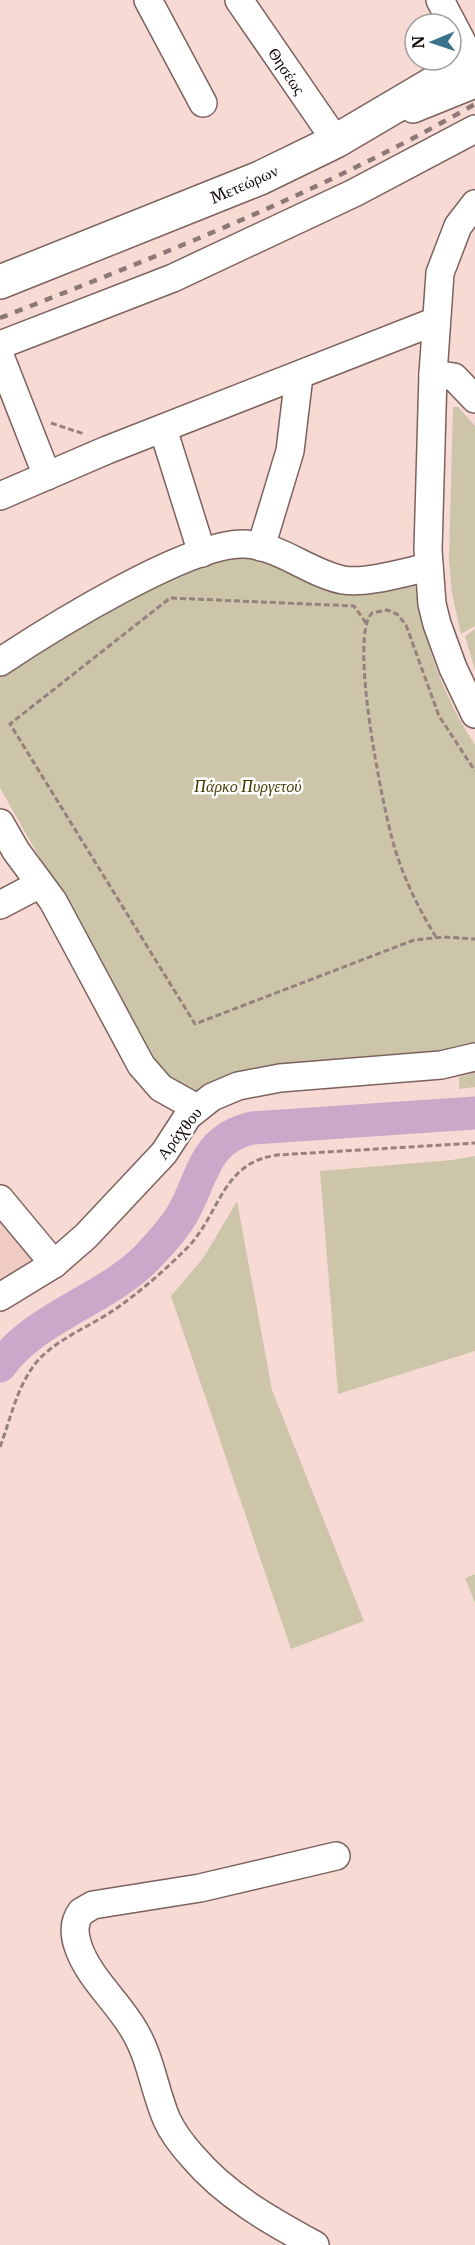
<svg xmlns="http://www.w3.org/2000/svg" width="475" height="2245" viewBox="0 0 475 2245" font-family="Merriweather,serif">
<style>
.built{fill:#f0cbc3}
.green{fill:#ccc5aa}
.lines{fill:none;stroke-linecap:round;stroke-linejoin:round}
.river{stroke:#c9a8ca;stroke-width:33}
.minor-casing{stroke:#7c625d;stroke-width:30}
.major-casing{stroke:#7c625d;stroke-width:36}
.path{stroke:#96817d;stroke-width:3;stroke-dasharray:6 3;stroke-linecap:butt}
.minor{stroke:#fff;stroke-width:27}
.major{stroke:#fff;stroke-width:33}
.rail{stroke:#8c7874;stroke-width:4.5;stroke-dasharray:8 8;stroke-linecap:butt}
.labels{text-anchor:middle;stroke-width:5;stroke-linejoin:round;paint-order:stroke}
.street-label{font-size:16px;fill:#120907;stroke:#fff}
.park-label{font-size:16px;font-style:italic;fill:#493d04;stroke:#fff}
</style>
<rect width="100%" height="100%" fill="#f8dad4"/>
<path class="built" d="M0,1221L34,1261L0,1289Z"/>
<g class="green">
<path d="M453,407H458L475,426V626L461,634L452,593L449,561Z"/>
<path d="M242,552L369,591L415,586C425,644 443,696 475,745V1051L188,1093L137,1049L41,860L0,788V671L135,591Z"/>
<path d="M475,629V670L465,636Z"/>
<path d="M475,1073V1087L459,1089V1077Z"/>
<path d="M475,1156V1351L338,1394L320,1171L452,1160Z"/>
<path d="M237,1201L272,1390L364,1621L291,1649L171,1296L204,1257Z"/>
<path d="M475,1574V1603L465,1578Z"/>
</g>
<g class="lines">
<path class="river" d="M0,1366C38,1314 111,1299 153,1251C164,1239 176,1226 184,1211C204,1174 205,1139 252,1128L475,1113"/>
<g class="minor-casing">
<g id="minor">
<path d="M148,0L203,103"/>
<path d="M239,0L336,141"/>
<path d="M440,0L472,61"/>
<path d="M413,109L475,84"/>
<path d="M475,204L458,226L440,273L433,374L428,550L432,604L437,624L453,668L475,714"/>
<path d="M0,345L173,278L354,193L475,129"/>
<path d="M0,356L47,476"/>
<path d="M433,374L454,377L475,399"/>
<path d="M163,429L202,553"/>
<path d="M0,496L107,450L436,321"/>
<path d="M261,547L290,451L299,376"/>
<path d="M0,662C48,630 190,541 245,544C280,546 309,573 343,580C366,584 405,572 429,567"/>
<path d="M0,823L16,851L53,901L141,1065L161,1088L197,1108"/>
<path d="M0,905L40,884"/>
<path d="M0,1199L54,1264"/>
<path d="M0,1297L54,1264L86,1236L164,1153L188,1116L212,1097L238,1086L280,1078L441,1065L475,1057"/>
<path d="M315,2245C271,2221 226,2196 193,2157C183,2146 173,2133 167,2120C154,2090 151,2058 134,2030C118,2002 88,1977 78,1946C74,1934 73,1923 81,1912L93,1905L200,1888L336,1856"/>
</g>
</g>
<g class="major-casing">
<path id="major" d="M0,282L260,178L336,141L475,59"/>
</g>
<g class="path">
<path d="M51,423L84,434"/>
<path d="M366,623L354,606L170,598L10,724L195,1024L414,940L444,937L475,939"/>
<path d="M436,937C418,908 402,875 393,842C383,807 348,636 372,613L387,610L397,614L406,625L439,716L475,771"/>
<path d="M0,1447C11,1418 16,1389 35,1364C54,1340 89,1327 114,1310C140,1292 165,1270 187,1248C221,1213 221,1163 277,1155L475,1143"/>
</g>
<use href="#minor" class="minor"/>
<use href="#major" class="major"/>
<path class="rail" d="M0,318C163,254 322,192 475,104"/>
</g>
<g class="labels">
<g class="street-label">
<text transform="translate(287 71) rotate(56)" y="6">Θησέως</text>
<text transform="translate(244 184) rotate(-24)" y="6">Μετεώρων</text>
<text transform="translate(179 1133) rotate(-52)" y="6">Αράχθου</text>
</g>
<g class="park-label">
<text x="248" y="792">Πάρκο Πυργετού</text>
</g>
</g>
<g transform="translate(433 42) rotate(268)"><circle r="28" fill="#ffffff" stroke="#a09d9c" stroke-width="1.5"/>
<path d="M0-4.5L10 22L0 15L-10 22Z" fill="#38738b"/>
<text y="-9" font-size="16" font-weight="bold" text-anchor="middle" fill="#120907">N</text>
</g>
</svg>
